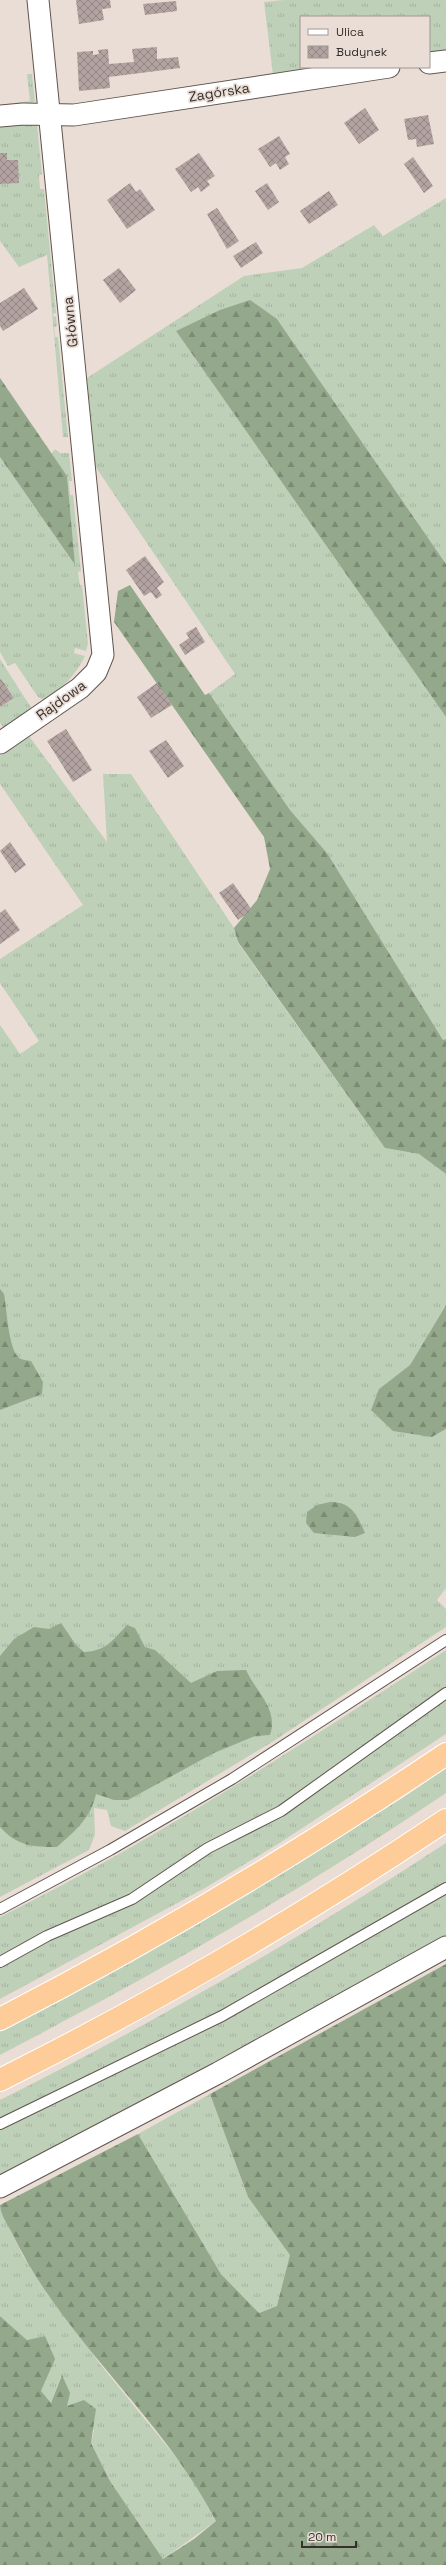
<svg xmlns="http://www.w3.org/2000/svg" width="446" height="2565" viewBox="0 0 446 2565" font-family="'Space Grotesk',sans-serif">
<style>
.grass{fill:url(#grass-tufts)}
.forest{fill:url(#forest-firs)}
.building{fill:url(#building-cross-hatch)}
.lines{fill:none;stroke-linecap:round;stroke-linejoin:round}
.lane-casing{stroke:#61564f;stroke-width:12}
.street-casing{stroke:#61564f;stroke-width:23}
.highway-casing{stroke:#fff;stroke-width:24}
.lane{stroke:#fff;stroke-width:10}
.street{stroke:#fff;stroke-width:21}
.highway{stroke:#fecc99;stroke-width:22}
.labels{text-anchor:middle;stroke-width:3.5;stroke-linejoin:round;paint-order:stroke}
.street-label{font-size:14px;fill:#35302d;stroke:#eaddd5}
</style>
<defs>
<pattern id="grass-tufts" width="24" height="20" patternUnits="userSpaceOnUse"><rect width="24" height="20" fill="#bfd0b9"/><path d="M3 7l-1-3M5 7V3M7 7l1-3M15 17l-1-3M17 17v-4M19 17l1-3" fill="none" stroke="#a5b39f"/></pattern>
<pattern id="forest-firs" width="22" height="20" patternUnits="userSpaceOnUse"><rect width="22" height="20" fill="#94a98c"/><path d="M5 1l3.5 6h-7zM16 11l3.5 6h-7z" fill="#7a8a73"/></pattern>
<pattern id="building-cross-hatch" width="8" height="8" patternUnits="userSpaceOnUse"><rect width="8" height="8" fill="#b2a3a1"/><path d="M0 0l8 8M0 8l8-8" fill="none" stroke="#928584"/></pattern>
</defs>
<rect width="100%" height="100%" fill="#eaddd5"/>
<g class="grass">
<path d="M284,0H446V53L429,55V17H301V67H334L273,75L264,2Z"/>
<path d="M27,74H32L35,102L0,110V105L30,101Z"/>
<path d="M0,123L37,125L42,174L39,175L40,189H44L56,313L53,314V316L56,317L57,326L54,327L55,337H58L68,437H63L47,255L19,267L0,241Z"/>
<path d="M446,198V564L277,319L176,331L446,717V1039L443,1040L327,853L290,810L209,693L235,674L95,466L87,378L244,276L302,268L374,225L383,236Z"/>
<path d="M55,449L60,453H69L72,481H69L70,495H73L81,571L78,572L80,585H82L88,644L86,651L75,648L74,653L85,656C76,675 61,689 45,701L38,697L15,663L8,666L0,652V457L74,564L67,476L51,454Z"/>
<path d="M0,659L32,709L4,728L0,723V707L14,698L0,680Z"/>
<path d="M29,736L107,842L103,774H131L234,928L238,943L385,1148L419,1154L446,1174V1305L410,1365L379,1389L432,1437L446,1429V1588L437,1600L446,1609V1627L272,1742L125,1831L111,1826L107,1810L94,1808L95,1835L89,1850L0,1897V1025L20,1054L39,1041L0,983V959L83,905L0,784V756Z"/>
<path d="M446,1650V1734L278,1844L205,1888L0,1999V1917C156,1840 301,1745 446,1650Z"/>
<path d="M446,1768V1793C303,1890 153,1975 0,2055V2032L192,1927L404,1797Z"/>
<path d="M446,1843V1938L0,2178V2100C154,2023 302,1937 446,1843Z"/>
<path d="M210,2094L248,2197L291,2255L278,2306L259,2313L221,2274L138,2134Z"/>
<path d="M0,2208L23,2256L100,2364L196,2482L216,2521L163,2559L110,2481L91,2443L94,2430L66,2406L61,2376L51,2403L41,2391L46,2379L45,2336L27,2340L0,2316Z"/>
</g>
<g class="forest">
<path d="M250,300L277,319L446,564V717L176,331L220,310Z"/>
<path d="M0,378L67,476L75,565L0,457Z"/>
<path d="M130,585L205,695L209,693L290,810L327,853L443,1040L446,1039V1174L419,1154L385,1148L238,942L234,928L257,900L270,869L264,837L114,622L118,591Z"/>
<path d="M0,1289L4,1294C7,1309 8,1348 19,1358C22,1360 27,1360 31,1361L43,1382L42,1394L0,1410Z"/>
<path d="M446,1305V1429L432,1437L393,1431L371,1410L379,1389L410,1365Z"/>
<path d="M330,1502C352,1502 357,1515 365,1533L355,1537L314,1533L306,1523L307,1512L317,1505Z"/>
<path d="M61,1623L76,1645L84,1652C106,1651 112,1641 127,1625L135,1628L145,1647L155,1650L191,1683L217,1671L246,1670C256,1692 279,1709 270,1735L255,1736L214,1753L128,1800H114L96,1794C91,1818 75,1831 57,1847C33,1847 17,1846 0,1827V1656L14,1639L34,1627L49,1629Z"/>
<path d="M446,1964V2565H0V2316L27,2340L45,2336L55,2359L41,2391L51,2403L62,2375L70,2393L67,2406L84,2400L96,2409L91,2443L110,2481L163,2559L194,2539L216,2521C162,2416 63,2340 12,2233C8,2225 0,2214 0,2205L138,2134L221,2274L259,2313L277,2306L290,2255L248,2197L210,2094Z"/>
</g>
<g class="building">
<path d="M76,0H110L111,8L102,9L104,20L79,24Z"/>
<path d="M176,1L177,11L145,15L143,4Z"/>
<path d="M157,47V59L178,57L180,68L109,77L110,88L79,91L77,52L93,51V55L99,54L98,50L108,49L109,64L134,62L132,49Z"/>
<path d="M365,108L379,130L359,144L344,123Z"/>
<path d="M428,115L434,144L417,147L416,139L408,140L404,119Z"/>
<path d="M279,136L290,154L285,157L289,164L280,170L276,163L270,167L258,149Z"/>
<path d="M0,153H7V160H18L19,183L0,184Z"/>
<path d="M199,153L215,176L207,181L210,185L201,192L198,187L191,192L175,169Z"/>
<path d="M413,157L433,186L424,193L404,164Z"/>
<path d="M130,183L136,192L140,189L155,210L127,229L107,200Z"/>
<path d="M267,183L279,202L268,210L255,191Z"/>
<path d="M329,191L338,205L309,224L300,211Z"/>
<path d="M217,208L239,241L227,249L207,214Z"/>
<path d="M256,242L263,253L241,268L233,256Z"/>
<path d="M119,268L136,290L120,303L103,280Z"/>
<path d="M24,288L38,309L3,331L0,326V303Z"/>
<path d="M145,556L164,582L157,588L162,595L156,599L151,592L144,596L126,570Z"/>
<path d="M196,627L205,642L185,655L179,645L189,638L186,633Z"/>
<path d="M1,679L14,698L0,707V680Z"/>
<path d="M157,683L172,705L151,718L137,697Z"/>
<path d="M66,729L92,770L73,782L47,741Z"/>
<path d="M166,740L184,766L168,778L149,751Z"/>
<path d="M10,842L26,865L15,873L0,851Z"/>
<path d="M233,883L252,910L238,920L219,893Z"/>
<path d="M5,909L20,930L0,944V913Z"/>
</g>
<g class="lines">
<g class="lane-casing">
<g id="lane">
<path d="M0,1909L110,1850L232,1779L446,1640"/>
<path d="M0,1962L47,1936L132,1899L208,1848L281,1811L446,1693"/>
<path d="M0,2124L222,2016L446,1888"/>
</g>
</g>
<g class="street-casing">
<g id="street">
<path d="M429,63L446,61"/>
<path d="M0,116L23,114L74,115L389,67"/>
<path d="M0,743L80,688L96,672L103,655L38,0"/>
<path d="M0,2187L218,2073L446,1947"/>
</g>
</g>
<g class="highway-casing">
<g id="highway">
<path d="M0,2019C154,1940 302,1851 446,1754"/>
<path d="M0,2080C154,2003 303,1916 446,1820"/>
</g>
</g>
<use href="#lane" class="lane"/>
<use href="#street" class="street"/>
<use href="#highway" class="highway"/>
</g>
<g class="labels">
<g class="street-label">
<text transform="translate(219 92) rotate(-9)" y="5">Zagórska</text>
<text transform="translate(70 322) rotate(-96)" y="5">Główna</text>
<text transform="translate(61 700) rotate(-36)" y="5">Rajdowa</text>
</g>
</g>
<rect x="300" y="16" width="130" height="52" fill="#eaddd5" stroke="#a29892"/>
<rect x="308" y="29" width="20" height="6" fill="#ffffff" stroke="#a29892"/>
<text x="336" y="36" font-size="12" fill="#35302d">Ulica</text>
<rect x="308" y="46" width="20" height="12" fill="url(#building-cross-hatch)" stroke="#a29892"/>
<text x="336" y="56" font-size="12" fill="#35302d">Budynek</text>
<path d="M302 2541v6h54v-6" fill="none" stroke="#35302d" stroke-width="2"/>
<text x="308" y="2541" font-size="12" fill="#35302d" stroke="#eaddd5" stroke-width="3" paint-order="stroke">20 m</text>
</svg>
